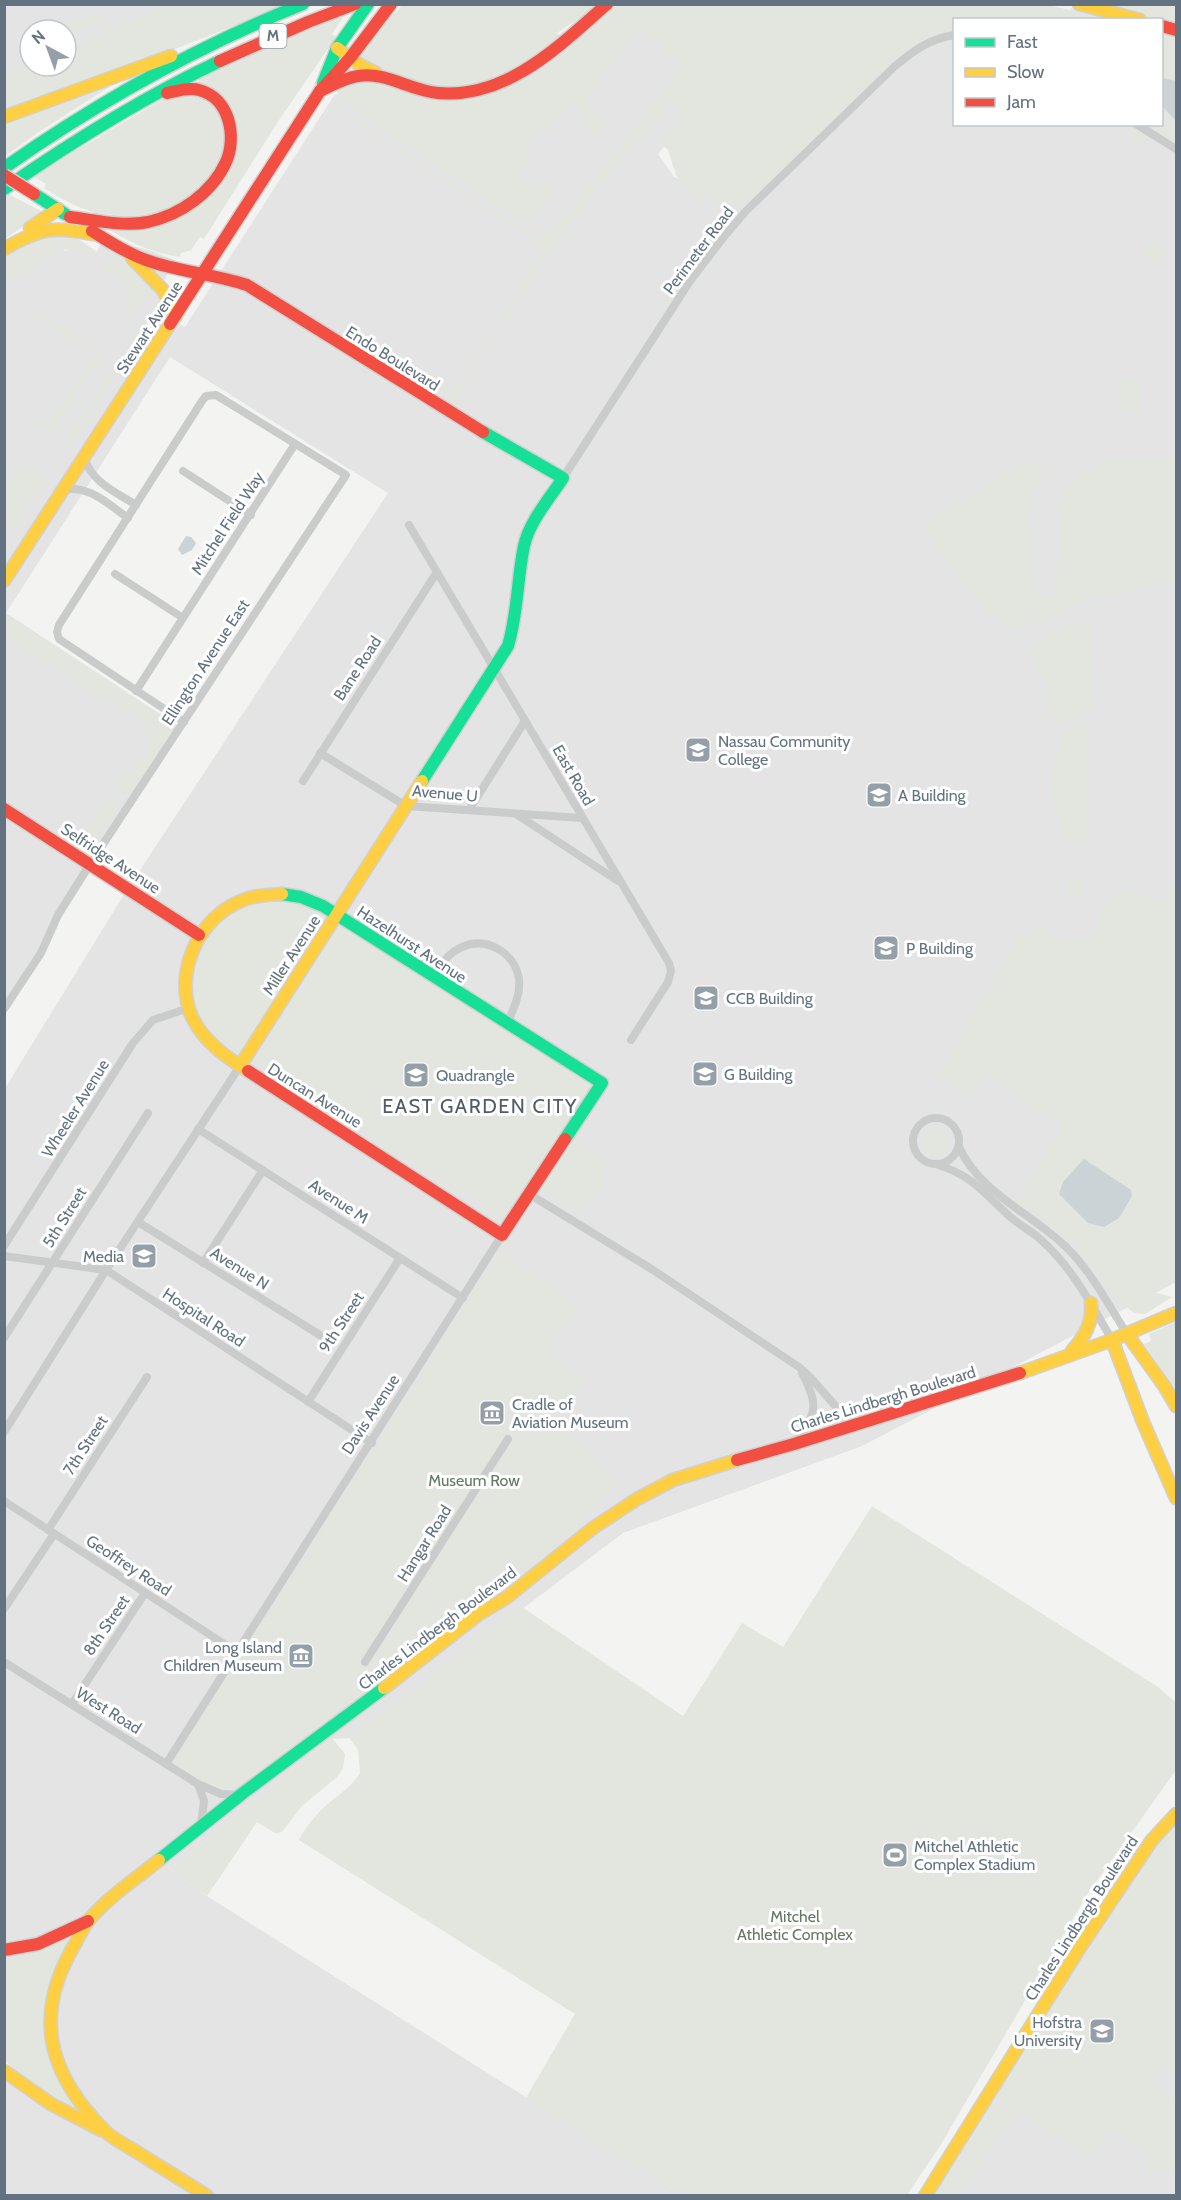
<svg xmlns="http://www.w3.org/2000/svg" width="1181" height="2200" viewBox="0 0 1181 2200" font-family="Cabin,sans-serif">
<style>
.built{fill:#e3e4e3;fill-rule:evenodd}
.green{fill:#e2e6df}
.water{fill:#cbd3d6}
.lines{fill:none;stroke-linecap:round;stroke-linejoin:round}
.fast-casing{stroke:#d0d1d0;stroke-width:15}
.slow-casing{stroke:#d0d1d0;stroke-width:15}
.jam-casing{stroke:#d0d1d0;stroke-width:15}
.street{stroke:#cacccc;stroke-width:8}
.fast{stroke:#16e098;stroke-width:12}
.slow{stroke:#ffcf43;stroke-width:12}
.jam{stroke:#f24e42;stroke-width:12}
.jam-bridge-casing{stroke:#d0d1d0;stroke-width:15;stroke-linecap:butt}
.jam-bridge{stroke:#f24e42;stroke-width:12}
.labels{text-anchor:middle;stroke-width:6;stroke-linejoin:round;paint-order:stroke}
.shield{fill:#fff;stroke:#929ca7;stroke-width:1.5}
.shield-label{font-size:15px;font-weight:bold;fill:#637281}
.street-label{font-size:16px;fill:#637281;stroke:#fff}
.poi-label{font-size:16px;fill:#637281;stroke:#fff;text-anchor:start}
.park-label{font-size:16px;fill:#657862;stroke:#fff}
.quarter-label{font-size:20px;letter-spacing:1.5px;fill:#515c66;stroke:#fff}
</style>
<rect width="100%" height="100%" fill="#f3f3f1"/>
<g class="built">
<path d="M4,5H173L66,54V30H30V66L5,82Z"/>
<path d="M635,5L713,82L658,154L674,177L743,201L946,6L954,20V124L1131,125L1176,154V1282L862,1446L623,1533L351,1738L331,1739L170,1869L207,1896L681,2195H5V2067L106,2134L58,2071L53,1991L86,1924L5,1951L4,1090L123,896L388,493L170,357L6,613L181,728L89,874L5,1001V280L59,244L65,251L75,249L96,253L104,239L149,250L175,260L159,290L166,303L167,316L185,327L335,94L403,115ZM206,1713L237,1790L216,1789Z"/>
<path d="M1176,1814V2195L925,2196Z"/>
</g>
<g class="green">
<path d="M1043,4L1070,10L1071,8L1115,19L954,20V30C930,31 913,42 894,58L753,197L740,206L732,202L730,205H726L697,194L681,183L676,175L668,150L656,139L664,132L669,136L679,125L683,113L670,103L641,142L635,138L570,224L510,309L515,313L509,322L503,319L456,394L460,401L456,406L444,395L451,384L458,387L546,248L335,108L330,111L334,105L536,238L549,226L563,219L681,69L682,65L679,60L639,28L584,101L609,121L598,136L582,123L587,117L571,104L548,132L540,126L524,146L533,153L517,173L533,187L539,180L553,190L525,224L345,104L340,100L337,91L343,84L364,77L400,90L496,89L613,5Z"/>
<path d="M168,5H287L180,47L5,112V76L30,65L66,66V49Z"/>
<path d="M402,5H596L580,18L557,33L560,36L523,66L485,82L462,87H440L386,74L360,57L391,10L396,13Z"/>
<path d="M1104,5H1176V25Z"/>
<path d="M97,11L100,20L66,34V30H53Z"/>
<path d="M344,16L332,34L336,37L279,120L204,239L200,237L191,250L181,253L180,257C154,253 130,243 108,229L202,198L234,132L198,85L199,79C246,56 294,30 344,16Z"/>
<path d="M1162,31L1176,36V144L1144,125L1162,124Z"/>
<path d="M111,86L40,131L4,157V120Z"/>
<path d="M200,94L220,111L227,129L225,150L217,170L186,201L145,217L113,218L112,215L108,214V216C83,211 65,201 44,188L46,184L33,176L163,99Z"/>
<path d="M1132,127L1144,133L1145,137L1134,152L1135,145Z"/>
<path d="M8,194L43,212L5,239V197Z"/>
<path d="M72,235L96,251L95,254L91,256C76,246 71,254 59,248L5,284V251L26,237Z"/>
<circle cx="1154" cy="251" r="9"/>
<path d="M113,255L155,274L154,292L150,298L138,301L129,314C132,293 127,283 110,271L106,275L103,273L105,266Z"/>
<path d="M155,301L159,303L155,309L157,310L133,346L129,343Z"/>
<path d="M39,311L87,342L82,345L36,317Z"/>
<path d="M96,349L103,352L51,434L36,425L41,418L49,422L95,354Z"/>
<path d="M122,355L127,357L72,444L67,441Z"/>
<path d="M1120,379L1139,380L1138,413H1119Z"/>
<path d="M1173,459L1176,461V580L1088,599L1014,630C972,606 948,562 924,522L1031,460L1040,467L1043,478L1029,507L1032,586L1041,596H1047L1056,590L1058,509L1070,485L1101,460Z"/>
<path d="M23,461L47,477L15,530L5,523V488Z"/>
<path d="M4,613L178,726L138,787L126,794L115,785V777L117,775L134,770L147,755L146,724L5,637Z"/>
<path d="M1089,621L1094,706L1058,724L1031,648L1038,641Z"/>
<path d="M1081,725L1087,728L1088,839L1075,841L1065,837L1057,827V814L1051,791L1059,735Z"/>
<path d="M110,796L118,805L91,846L78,842V838L82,840Z"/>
<circle cx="1075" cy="887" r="9"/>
<path d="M1176,889V1282L1157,1290H1146L1172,1297L1145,1314L1134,1313L1112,1295L1076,1241L1017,1203L1062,1125L985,1073L970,1096L937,1074L945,1069L1016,939L1042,926L1059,941L1096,940L1103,902L1121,890L1164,899Z"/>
<path d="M266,898C292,899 305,902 327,915L236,1058C201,1034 182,1001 196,959C199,952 200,943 204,936C217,915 243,905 266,898Z"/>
<path d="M341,924L592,1084L503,1219L254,1062Z"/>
<circle cx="936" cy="1141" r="14"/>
<path d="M577,1141C627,1155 603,1220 562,1205C555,1202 548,1195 542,1191L543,1186L572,1142Z"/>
<path d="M501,1251L578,1305L547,1355L583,1378L556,1422L583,1443L616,1489L524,1572L447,1631L432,1637L237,1790L216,1789L174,1763Z"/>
<path d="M1176,1322V1389L1144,1344L1151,1341L1149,1334Z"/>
<path d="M872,1506L1158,1687L1176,1703V1770L1088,1893L940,2146L907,2195H681L526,2098L575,2014L299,1840C306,1826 317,1813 329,1803C341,1793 352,1786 360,1773L358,1750L350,1739L519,1605L683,1716L742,1623L783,1647Z"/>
<path d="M332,1738L345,1754L343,1768L337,1777L302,1806L282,1832L275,1833L257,1822L207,1896L170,1869Z"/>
<path d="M1176,1814V2067C1164,2063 1154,2070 1154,2084L1172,2097L1176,2096V2171L1145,2174L1148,2152L1109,2129L1090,2157L1016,2109L959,2195L925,2196L1079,1949Z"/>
<path d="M66,1936L70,1942L55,1970L45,2019L49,2059L74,2103L87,2120L16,2071L5,2060L4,1958L50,1946Z"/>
</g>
<g class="water">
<path d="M1162,78L1176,81V121L1162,106Z"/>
<path d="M186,536L191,537L196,543L192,550L182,555L178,549Z"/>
<path d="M1084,1159L1131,1190L1132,1196L1119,1218L1104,1227L1088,1223L1059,1194L1063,1182Z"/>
</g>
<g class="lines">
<g class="fast-casing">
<g id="fast">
<path d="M323,83L337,48L368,4"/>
<path d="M4,168C98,102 196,47 303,4"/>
<path d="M4,189C73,141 144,97 220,61"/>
<path d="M34,194L65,214"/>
<path d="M422,781L508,646C518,613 517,579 524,546C529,522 550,498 563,478L483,432"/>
<path d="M282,894L301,897L323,906L602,1083L565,1139"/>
<path d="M159,1860L243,1793L384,1688"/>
</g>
</g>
<g class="slow-casing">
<g id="slow">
<path d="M1079,4L1140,20"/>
<path d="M337,48L360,65L376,73"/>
<path d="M4,117L171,56"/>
<path d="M30,228L58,209"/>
<path d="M4,249C43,226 55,227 98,235"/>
<path d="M132,258L163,290L176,316"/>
<path d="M4,581L170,324"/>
<path d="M240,1066L422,781"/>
<path d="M248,1071C226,1057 203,1041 192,1017C173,974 198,918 241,901C254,895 268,895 282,894"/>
<path d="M1127,1334L1165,1387L1176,1406"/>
<path d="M1112,1340L1143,1422L1176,1498"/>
<path d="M1072,1351C1085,1336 1093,1323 1091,1303"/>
<path d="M1020,1373L1112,1340L1176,1313"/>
<path d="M384,1688L479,1614L506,1598L593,1528L637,1499L673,1480L737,1460"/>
<path d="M159,1860C136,1879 108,1897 89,1920C82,1929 77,1941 71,1951C32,2022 52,2078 106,2132C115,2140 127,2146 137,2152C160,2167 184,2181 207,2196"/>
<path d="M4,2071L51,2104L101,2130"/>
<path d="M925,2196L1079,1949L1152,1840L1176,1814"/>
</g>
</g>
<g class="jam-casing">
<g id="jam">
<path d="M1162,26L1176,30"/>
<path d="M220,61L308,22L355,4"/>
<path d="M320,91C332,85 345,78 358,76C385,71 411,91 438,93C507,99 559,46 607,4"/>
<path d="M70,217C95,220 122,227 148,222C180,215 212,193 226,162C237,137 230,98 199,90C189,87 177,91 167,93"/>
<path d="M92,231C110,242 126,253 146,260C179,272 214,274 247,285L483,432"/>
<path d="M170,324L320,91L350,58L391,4"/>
<path d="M4,809L199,935"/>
<path d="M248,1071L502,1235L565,1139"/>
<path d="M737,1460L794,1444L1020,1373"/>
<path d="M4,1950L38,1944L88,1921"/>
</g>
</g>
<g class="street">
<path d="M1136,124L1176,149"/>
<path d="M84,458C93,483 114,491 136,505"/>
<path d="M183,471L251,515"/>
<path d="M563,478L690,281L723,238L746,211L894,67C913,51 929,39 954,35"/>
<path d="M63,490C88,484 108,504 128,518"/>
<path d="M409,525L669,963L671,971L668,982L631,1040"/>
<path d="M115,574L183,618"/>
<path d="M136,691L295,444"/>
<path d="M320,753L406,806L582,818"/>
<path d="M303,781L437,572"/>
<path d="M469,810L525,721"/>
<path d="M516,814L618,881"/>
<path d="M433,977C441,965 449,952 462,947C487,936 515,953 519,979C521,994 513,1010 507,1024"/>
<path d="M4,1009L41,953L58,915L90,864L346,475L216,395L206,396L202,401L59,625L57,632L59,639L184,722"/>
<circle cx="936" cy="1141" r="23"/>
<path d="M198,1129L463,1298"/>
<path d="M959,1147C981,1195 1034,1214 1069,1250C1092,1273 1109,1306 1127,1334"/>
<path d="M938,1165C971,1175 983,1192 1007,1214C1017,1224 1030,1230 1040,1239C1072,1267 1091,1304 1112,1340"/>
<path d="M529,1194L653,1270L799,1367L811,1378L839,1410L866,1421"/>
<path d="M138,1222L328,1340"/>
<path d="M4,1246L133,1043L153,1020L189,1008"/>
<path d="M4,1256L106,1270L372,1443"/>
<path d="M203,1263L263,1170"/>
<path d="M4,1338L148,1113"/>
<path d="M308,1402L400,1258"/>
<path d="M4,1432L106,1270L240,1066"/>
<path d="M794,1444C816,1413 820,1408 802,1373"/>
<path d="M4,1501L232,1649L236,1655"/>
<path d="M48,1530L147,1377"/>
<path d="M4,1609L54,1534"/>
<path d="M4,1662L198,1784L221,1794L241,1795"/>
<path d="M365,1662L508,1439"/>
<path d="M72,1704L145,1593"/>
<path d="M166,1764L502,1235"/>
<path d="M198,1784L204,1801L201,1825"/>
</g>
<use href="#fast" class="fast"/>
<use href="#slow" class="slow"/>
<use href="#jam" class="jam"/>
<g class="jam-bridge-casing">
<path id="jam-bridge" d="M4,175L34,194"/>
</g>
<use href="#jam-bridge" class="jam-bridge"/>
</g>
<defs>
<g id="university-square" transform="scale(1.35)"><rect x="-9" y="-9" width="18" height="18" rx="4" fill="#959fa8" stroke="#fff"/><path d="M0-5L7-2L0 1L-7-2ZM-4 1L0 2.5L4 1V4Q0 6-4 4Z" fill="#fff"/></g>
<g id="museum-square" transform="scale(1.35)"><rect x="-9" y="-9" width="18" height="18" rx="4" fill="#959fa8" stroke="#fff"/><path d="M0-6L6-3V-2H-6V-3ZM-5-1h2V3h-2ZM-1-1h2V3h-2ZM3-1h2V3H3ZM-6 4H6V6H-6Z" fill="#fff"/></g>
<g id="stadium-square" transform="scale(1.35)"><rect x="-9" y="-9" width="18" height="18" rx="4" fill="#959fa8" stroke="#fff"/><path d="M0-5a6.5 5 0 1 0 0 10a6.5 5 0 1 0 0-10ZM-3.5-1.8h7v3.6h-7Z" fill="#fff"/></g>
</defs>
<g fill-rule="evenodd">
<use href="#university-square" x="698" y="750"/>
<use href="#university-square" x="879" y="795"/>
<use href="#university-square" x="886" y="948"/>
<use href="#university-square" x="706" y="998"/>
<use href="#university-square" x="705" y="1074"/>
<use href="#university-square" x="416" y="1075"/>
<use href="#university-square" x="144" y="1256"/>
<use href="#museum-square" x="492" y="1413"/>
<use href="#museum-square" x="301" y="1656"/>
<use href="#stadium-square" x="895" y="1855"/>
<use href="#university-square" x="1102" y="2031"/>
</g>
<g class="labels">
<rect class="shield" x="259.5" y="24" width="27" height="24" rx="4.5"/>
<g class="shield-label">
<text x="273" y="41">M</text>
</g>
<g class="street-label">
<text transform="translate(698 250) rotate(-53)" y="6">Perimeter Road</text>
<text transform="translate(149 327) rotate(-57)" y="6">Stewart Avenue</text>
<text transform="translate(393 358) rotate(32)" y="6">Endo Boulevard</text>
<text transform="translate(227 523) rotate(-57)" y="6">Mitchel Field Way</text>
<text transform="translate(205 662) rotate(-57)" y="6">Ellington Avenue East</text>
<text transform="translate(357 668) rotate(-57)" y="6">Bane Road</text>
<text transform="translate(574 775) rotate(60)" y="6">East Road</text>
<text transform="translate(445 793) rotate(5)" y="6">Avenue U</text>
<text transform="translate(111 858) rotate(33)" y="6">Selfridge Avenue</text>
<text transform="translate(412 944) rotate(33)" y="6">Hazelhurst Avenue</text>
<text transform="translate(291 955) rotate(-57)" y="6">Miller Avenue</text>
<text transform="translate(315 1095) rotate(32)" y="6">Duncan Avenue</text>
<text transform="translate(75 1108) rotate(-58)" y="6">Wheeler Avenue</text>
<text transform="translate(339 1201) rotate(33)" y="6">Avenue M</text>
<text transform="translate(64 1217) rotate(-58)" y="6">5th Street</text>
<text transform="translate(240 1268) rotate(32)" y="6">Avenue N</text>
<text transform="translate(204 1317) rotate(33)" y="6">Hospital Road</text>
<text transform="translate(341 1322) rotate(-57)" y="6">9th Street</text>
<text transform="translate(883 1399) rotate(-17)" y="6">Charles Lindbergh Boulevard</text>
<text transform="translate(370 1414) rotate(-57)" y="6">Davis Avenue</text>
<text transform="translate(85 1445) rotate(-57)" y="6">7th Street</text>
<text transform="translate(424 1543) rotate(-58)" y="6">Hangar Road</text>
<text transform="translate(129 1565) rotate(33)" y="6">Geoffrey Road</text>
<text transform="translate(106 1625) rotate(-56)" y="6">8th Street</text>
<text transform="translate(437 1628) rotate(-37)" y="6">Charles Lindbergh Boulevard</text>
<text transform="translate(109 1710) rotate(32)" y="6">West Road</text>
<text transform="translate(1081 1918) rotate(-57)" y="6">Charles Lindbergh Boulevard</text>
</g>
<g class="poi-label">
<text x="718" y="747">Nassau Community<tspan x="718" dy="18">College</tspan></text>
<text x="898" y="801">A Building</text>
<text x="906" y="954">P Building</text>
<text x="726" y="1004">CCB Building</text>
<text x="724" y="1080">G Building</text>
<text x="436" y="1081">Quadrangle</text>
<text x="124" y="1262" text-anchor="end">Media</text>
<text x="512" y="1410">Cradle of<tspan x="512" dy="18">Aviation Museum</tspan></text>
<text x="282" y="1653" text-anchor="end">Long Island<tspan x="282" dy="18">Children Museum</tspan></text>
<text x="914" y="1852">Mitchel Athletic<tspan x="914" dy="18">Complex Stadium</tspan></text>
<text x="1082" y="2028" text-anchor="end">Hofstra<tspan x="1082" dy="18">University</tspan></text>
</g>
<g class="park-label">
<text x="474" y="1486">Museum Row</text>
<text x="795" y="1922">Mitchel<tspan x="795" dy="18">Athletic Complex</tspan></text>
</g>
<g class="quarter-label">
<text x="480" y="1113">EAST GARDEN CITY</text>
</g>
</g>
<rect width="1181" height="2200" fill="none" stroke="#637281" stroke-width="12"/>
<rect x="953" y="18" width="210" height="108" fill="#ffffff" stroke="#c1c7cd" stroke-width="1.5"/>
<rect x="965" y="38" width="30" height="9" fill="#16e098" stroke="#c1c7cd" stroke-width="1.5"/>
<text x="1007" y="48" font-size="18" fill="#637281">Fast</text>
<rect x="965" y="68" width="30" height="9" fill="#ffcf43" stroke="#c1c7cd" stroke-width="1.5"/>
<text x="1007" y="78" font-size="18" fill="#637281">Slow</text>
<rect x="965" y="98" width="30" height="9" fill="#f24e42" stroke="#c1c7cd" stroke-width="1.5"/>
<text x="1007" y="108" font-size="18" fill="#637281">Jam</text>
<g transform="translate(48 48) rotate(319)"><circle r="28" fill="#ffffff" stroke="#c1c7cd" stroke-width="1.5"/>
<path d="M0-4.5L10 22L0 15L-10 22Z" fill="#959fa8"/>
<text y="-9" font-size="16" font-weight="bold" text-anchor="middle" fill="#637281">N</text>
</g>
</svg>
